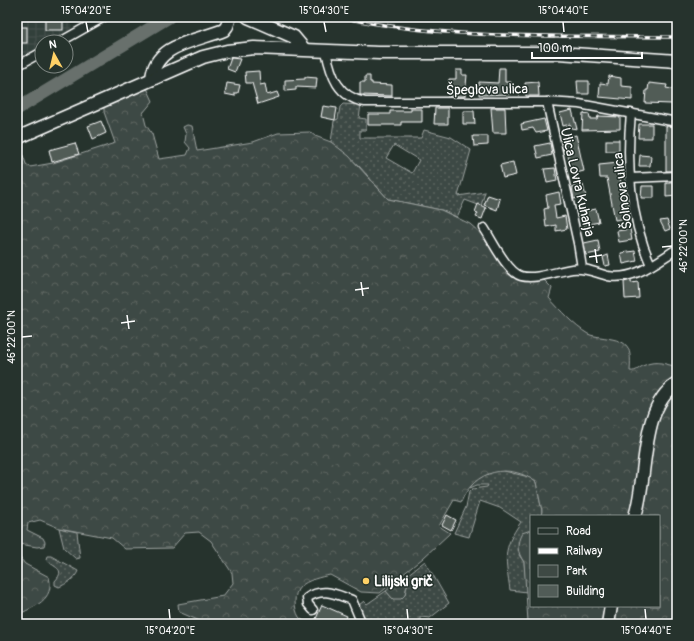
<svg xmlns="http://www.w3.org/2000/svg" width="694" height="641" viewBox="0 0 694 641" font-family="Pangolin,sans-serif">
<style>
.industrial{fill:url(#industrial-grid)}
.green{fill:url(#green-dots);stroke:#9ea4a2;fill-rule:evenodd}
.forest{fill:url(#forest-crowns);stroke:#9ea4a2}
.lines{fill:none;stroke-linecap:round;stroke-linejoin:round}
.river{stroke:#67706c;stroke-width:13}
.building{fill:#515c57;stroke:#fff}
.street-casing{stroke:#fff;stroke-width:11}
.secondary-casing{stroke:#fff;stroke-width:15}
.street{stroke:#26332d;stroke-width:8}
.secondary{stroke:#26332d;stroke-width:12}
.rail-casing{stroke:#fff;stroke-width:3.5}
.rail{stroke:#26332d;stroke-width:2;stroke-dasharray:6;stroke-linecap:butt}
.ticks{fill:none;stroke:#fff;stroke-width:1.5}
.poi-dot{fill:#ffd166;stroke:#26332d;stroke-width:1.5}
.labels{text-anchor:middle;stroke-width:3;stroke-linejoin:round;paint-order:stroke}
.street-label{font-size:14px;fill:#fff;stroke:#26332d}
.poi-label{font-size:14px;font-weight:bold;fill:#fff;stroke:#26332d;text-anchor:start}
.neatline{fill:none;stroke:#fff;stroke-width:1.5}
.ticks-label{font-size:10px;text-anchor:middle;fill:#fff}
</style>
<defs>
<pattern id="industrial-grid" width="8" height="8" patternUnits="userSpaceOnUse"><rect width="8" height="8" fill="#333f3a"/><path d="M0 4h8M4 0v8" fill="none" stroke="#47524e"/></pattern>
<pattern id="green-dots" width="8" height="8" patternUnits="userSpaceOnUse"><rect width="8" height="8" fill="#3e4944"/><path d="M2 2h.1M6 6h.1" fill="none" stroke="#5b6460" stroke-width="1.8" stroke-linecap="round"/></pattern>
<pattern id="forest-crowns" width="20" height="18" patternUnits="userSpaceOnUse"><rect width="20" height="18" fill="#3e4944"/><path d="M2 6a3 3 0 1 1 6 0M12 15a3 3 0 1 1 6 0" fill="none" stroke="#5b6460"/></pattern>
</defs>
<rect width="100%" height="100%" fill="#26332d"/>
<filter id="ink" filterUnits="userSpaceOnUse"><feTurbulence type="fractalNoise" baseFrequency=".025" numOctaves="2"/><feDisplacementMap in="SourceGraphic" scale="8" xChannelSelector="R" yChannelSelector="G"/><feConvolveMatrix kernelMatrix="1 2 1 2 8 2 1 2 1" color-interpolation-filters="sRGB"/></filter>
<g filter="url(#ink)">
<path class="industrial" d="M17,17H68L72,25L70,31L51,42H42V47L17,62Z"/>
<g class="green">
<path d="M343,104L361,105L359,118L366,119V130H360V138H421L424,130L451,137L471,150L458,196L485,192L481,206L465,200L457,217L441,210L388,199L359,166L331,142L334,121L338,119L340,107ZM394,145L419,160L412,173L386,158Z"/>
<path d="M500,470L529,477L536,482L542,511L541,516H531V530L519,555L524,562L527,592L510,590C506,559 501,550 521,522L500,508L480,501L469,537L454,533L466,507L469,492L472,489L487,487L488,485H477L470,488C476,477 488,473 500,470Z"/>
<path d="M59,528L77,532L80,558L76,559L64,548Z"/>
<path d="M47,556H51L78,571C75,579 66,584 59,587L55,585V581C67,568 53,568 46,559Z"/>
<path d="M425,561L449,603L430,618L420,617V624H366L357,610L359,605L364,601L367,604L386,591L393,599L405,595L406,589L410,579L407,575Z"/>
</g>
<g class="forest">
<path d="M147,88L153,101L143,113L146,125L152,134L159,159L187,155L190,148L185,142L186,134L183,127L187,125L192,126L197,151L253,142L278,133L310,132L315,136L331,142L349,156L388,199L441,210L470,224L479,232L505,268L541,277L552,288L549,298C561,311 573,325 588,334C592,336 596,336 600,337C627,341 632,343 630,371C637,372 639,367 645,365C656,360 666,364 677,367V624H523L528,622L524,562C517,552 516,544 522,533L531,530V606H659V516H541L542,511L536,482C509,462 474,470 461,502L454,500L439,526L450,533L423,558L380,593L361,592L330,575C321,577 307,580 300,587C293,594 294,609 299,617C301,620 307,622 310,624H207L179,612L178,604L223,596L233,583L232,573L211,541L199,532L185,533L172,548L125,549L112,538L59,528L40,520L28,523L27,530L43,538L45,542L44,546L37,547L19,544L17,550V145L19,144L26,164L30,167L53,163L115,143L104,112V107Z"/>
<path d="M17,554L25,564L49,577C55,600 34,607 17,615Z"/>
<path d="M407,575L410,579L406,589L405,595L401,599H393L386,591Z"/>
</g>
<g class="lines">
<path class="river" d="M17,109L169,17"/>
</g>
<g class="building">
<rect x="45" y="17" width="18" height="13"/>
<rect x="17" y="27" width="10" height="16"/>
<path d="M231,58L240,59L235,72L227,69Z"/>
<path d="M499,68H505V82H511V94L479,95V82L498,83Z"/>
<path d="M456,70H462V75H467L465,96H448L449,79H456Z"/>
<path d="M259,71L260,85L265,84L267,95L277,92L279,97L258,104L252,83H246L245,72Z"/>
<path d="M365,76H370V82H372V84L392,85V96L360,95V82H365Z"/>
<path d="M609,76L621,78V86L632,87V100L599,97L600,83L608,84Z"/>
<path d="M305,77L317,78L316,88L296,87V90L285,91V80L305,79Z"/>
<path d="M577,81H589V94H578Z"/>
<path d="M538,82L539,96H526L525,83Z"/>
<path d="M227,83L240,85L238,93H235V96L225,94Z"/>
<path d="M649,83L667,85L666,88L677,90V101H673L672,104L645,103L646,90H648Z"/>
<path d="M323,106L337,108L335,120L321,117Z"/>
<path d="M435,108H448V124H434Z"/>
<path d="M491,108H505L506,133H493Z"/>
<path d="M411,109H422V122H401V125H368V114H390V111H411Z"/>
<path d="M572,110L577,129L571,128L570,124L563,126L560,113Z"/>
<path d="M463,111H474L475,124H463Z"/>
<path d="M583,113L589,114L590,119H597L598,116L620,117V129L582,130Z"/>
<path d="M544,119L547,131L536,133L533,128L522,130L521,124Z"/>
<path d="M101,121L106,133L93,139L88,126Z"/>
<path d="M639,124H652V138H638Z"/>
<path d="M666,126L677,127V171H666Z"/>
<path d="M576,135L584,171L572,174L567,151H564L561,139Z"/>
<path d="M473,136H488V145L474,146Z"/>
<rect x="606" y="140" width="13" height="11"/>
<path d="M75,143L79,154L52,162L49,150Z"/>
<path d="M550,143L552,155L538,158L535,146Z"/>
<path d="M640,155L651,156L650,166H639Z"/>
<path d="M513,162L516,175L503,178L500,165Z"/>
<path d="M619,163L621,185H623L628,218L615,220L607,178H600L599,165Z"/>
<path d="M555,168L557,181L547,183L544,169Z"/>
<path d="M666,183H677V196L666,197Z"/>
<path d="M583,185L586,197L574,199L572,187Z"/>
<path d="M642,186H654V198H641Z"/>
<path d="M559,192L561,204L554,205L556,218L565,216L567,229L556,231V225L546,227L544,209L548,208L546,195Z"/>
<path d="M488,195L500,199L497,210L484,205Z"/>
<path d="M478,204L486,208L482,219L476,217L478,213L475,212Z"/>
<path d="M596,209L599,222L584,225L581,212Z"/>
<path d="M667,220L670,229L665,231L660,221Z"/>
<path d="M630,229L632,240L619,242L617,231Z"/>
<path d="M598,240L600,252L586,255L584,243Z"/>
<path d="M635,251L637,261L623,264L621,253Z"/>
<path d="M608,255L610,265L605,266L603,257Z"/>
<path d="M631,280V283L638,282L639,298L625,299L624,282Z"/>
<path d="M447,515L456,520L451,530L442,525Z"/>
<path d="M322,605L347,616L344,624H323L315,621Z"/>
</g>
<g class="lines">
<g class="street-casing">
<g id="street">
<path d="M60,42L104,17"/>
<path d="M326,51C331,76 338,97 365,102H547L579,104L677,122"/>
<path d="M17,66L42,52"/>
<path d="M547,102L578,243L582,268"/>
<path d="M631,113C626,163 630,219 651,265"/>
<path d="M630,178L677,176"/>
<path d="M484,228C492,240 507,272 521,276C536,280 557,271 572,269C585,267 596,273 608,276C634,281 656,262 677,249"/>
<path d="M313,610L308,604L307,598C323,587 335,594 352,600L362,624"/>
</g>
</g>
<g class="secondary-casing">
<g id="secondary">
<path d="M248,17L294,37L304,49"/>
<path d="M152,79C154,44 197,41 224,30L227,26L230,17"/>
<path d="M17,138L203,57L227,51L254,48L379,53H558L677,61"/>
<path d="M635,516C648,478 639,407 677,384"/>
<path d="M608,624L611,606"/>
</g>
</g>
<use href="#street" class="street"/>
<use href="#secondary" class="secondary"/>
<g class="rail-casing">
<g id="rail">
<path d="M340,17C450,41 565,35 677,37"/>
<path d="M614,17L677,19"/>
</g>
</g>
<use href="#rail" class="rail"/>
</g>
</g>
<path class="ticks" d="M86,22L88,32M324,22L326,32M563,22L564,32M662,247L672,246M595,249L597,263M589,257L602,255M361,282L363,296M355,290L369,288M127,315L129,329M121,323L135,321M22,337L32,336M169,609L170,619M407,609L408,619M645,609L646,619"/>
<circle class="poi-dot" cx="366" cy="581" r="4"/>
<g class="labels">
<g class="street-label">
<text transform="translate(487 89) rotate(-1)" y="5">Špeglova ulica</text>
<text transform="translate(578 182) rotate(77)" y="5">Ulica Lovra Kuharja</text>
<text transform="translate(622 191) rotate(-97)" y="5">Šolnova ulica</text>
</g>
<g class="poi-label">
<text x="374" y="586">Lilijski grič</text>
</g>
</g>
<rect width="694" height="641" fill="none" stroke="#26332d" stroke-width="44"/>
<rect x="530" y="515" width="130" height="92" fill="#26332d" stroke="#7d8581"/>
<rect x="538" y="528" width="20" height="6" fill="#26332d" stroke="#7d8581"/>
<text x="566" y="535" font-size="12" fill="#ffffff">Road</text>
<rect x="538" y="548" width="20" height="6" fill="#ffffff" stroke="#7d8581"/>
<text x="566" y="555" font-size="12" fill="#ffffff">Railway</text>
<rect x="538" y="565" width="20" height="12" fill="#3e4944" stroke="#7d8581"/>
<text x="566" y="575" font-size="12" fill="#ffffff">Park</text>
<rect x="538" y="585" width="20" height="12" fill="#515c57" stroke="#7d8581"/>
<text x="566" y="595" font-size="12" fill="#ffffff">Building</text>
<g transform="translate(54 54) rotate(352)"><circle r="19" fill="#26332d" stroke="#7d8581"/>
<path d="M0-3L7 15L0 10L-7 15Z" fill="#ffd166"/>
<text y="-6" font-size="11" font-weight="bold" text-anchor="middle" fill="#ffffff">N</text>
</g>
<path d="M532 52v6h110v-6" fill="none" stroke="#ffffff" stroke-width="2"/>
<text x="538" y="52" font-size="12" fill="#ffffff" stroke="#26332d" stroke-width="3" paint-order="stroke">100 m</text>
<rect x="22" y="22" width="650" height="597" class="neatline"/>
<g class="ticks-label">
<text x="86" y="14">15°04'20"E</text>
<text x="324" y="14">15°04'30"E</text>
<text x="563" y="14">15°04'40"E</text>
<text transform="translate(683 246) rotate(-90)" y="4">46°22'00"N</text>
<text transform="translate(11 337) rotate(-90)" y="4">46°22'00"N</text>
<text x="170" y="634">15°04'20"E</text>
<text x="408" y="634">15°04'30"E</text>
<text x="646" y="634">15°04'40"E</text>
</g>
</svg>
